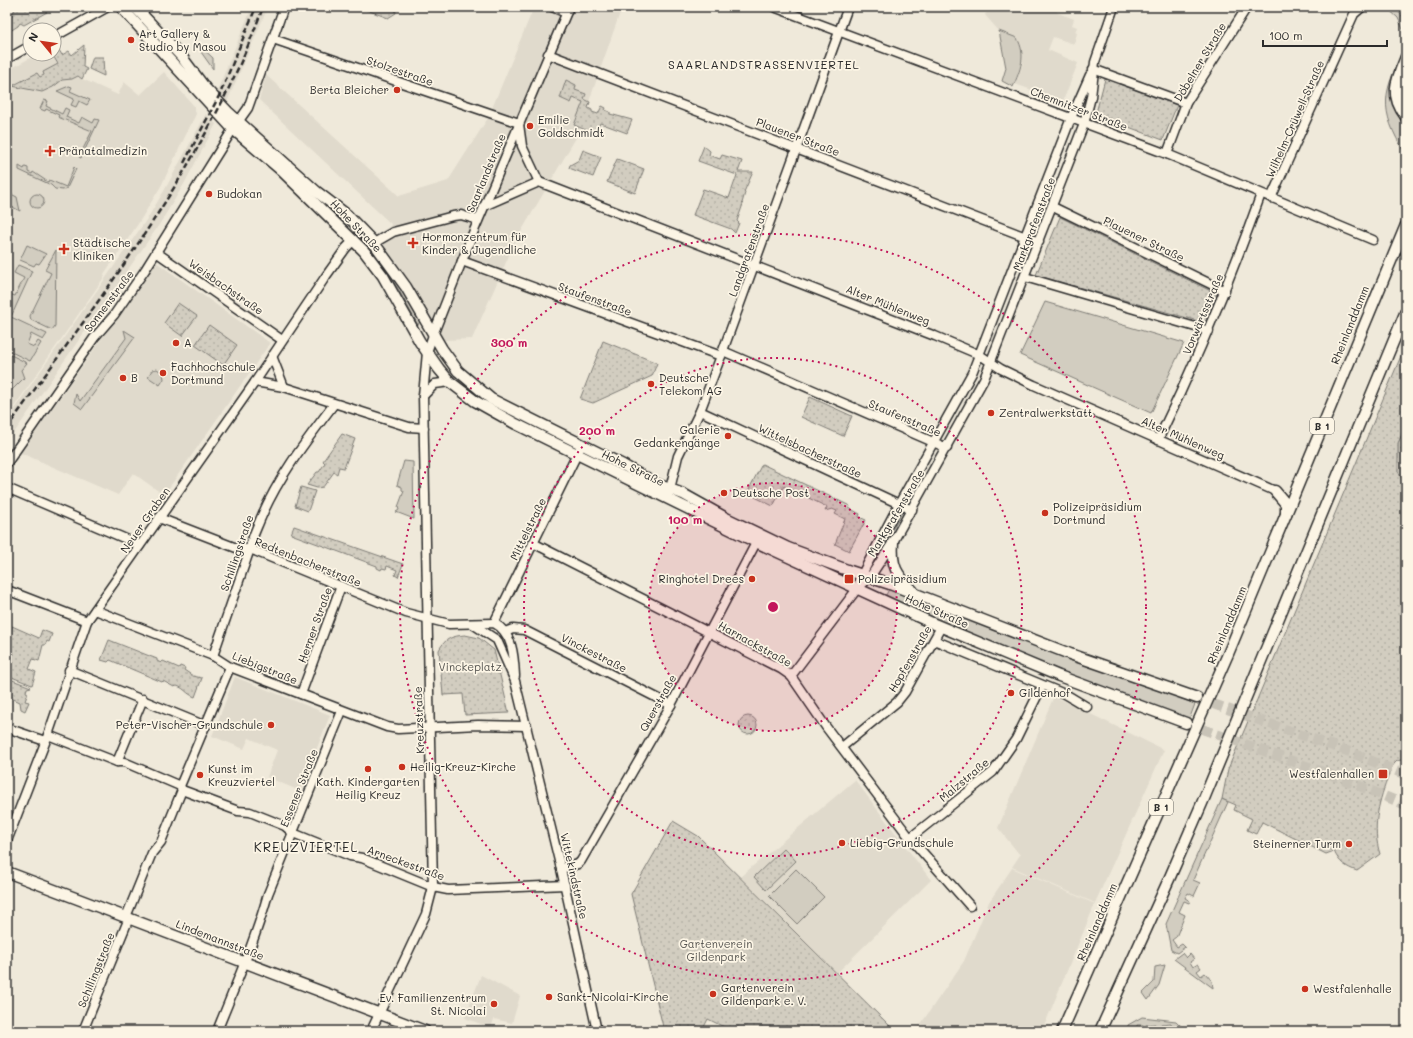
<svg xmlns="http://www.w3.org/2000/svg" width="1413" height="1038" viewBox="0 0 1413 1038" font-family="Mali,sans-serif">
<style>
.built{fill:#e0dacc}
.grass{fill:#d2cdc0;stroke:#7e7c76}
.park{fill:url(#park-dots);stroke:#7e7c76}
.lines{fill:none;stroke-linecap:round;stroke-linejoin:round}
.major-tunnel{stroke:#c8c3b7;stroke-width:10;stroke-dasharray:10 5;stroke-linecap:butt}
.minor-casing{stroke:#2b2b2b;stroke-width:11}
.major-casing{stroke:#2b2b2b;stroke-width:13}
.minor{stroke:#fcf5e5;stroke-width:8}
.major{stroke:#fcf5e5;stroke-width:10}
.rail{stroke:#2b2b2b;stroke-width:2.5;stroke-dasharray:6 3;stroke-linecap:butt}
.ring{fill:none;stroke:#c2185b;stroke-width:2;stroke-dasharray:2 4}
.poi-dot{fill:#c8321e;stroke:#fcf5e5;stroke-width:1.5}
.labels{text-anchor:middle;stroke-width:3.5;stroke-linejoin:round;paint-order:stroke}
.shield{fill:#fcf5e5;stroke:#6a6863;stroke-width:1}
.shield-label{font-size:10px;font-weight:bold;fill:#2b2b2b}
.poi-label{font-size:11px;fill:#2b2b2b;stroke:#fcf5e5;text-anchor:start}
.street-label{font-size:11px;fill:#2b2b2b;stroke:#fcf5e5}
.park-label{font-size:11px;fill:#555450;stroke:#fcf5e5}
.neighbourhood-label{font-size:12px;letter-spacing:1px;fill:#2b2b2b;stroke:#fcf5e5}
.quarter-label{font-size:13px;letter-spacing:1px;fill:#2b2b2b;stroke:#fcf5e5}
.centre{fill:#c2185b;stroke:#fcf5e5;stroke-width:2}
.ring-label{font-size:12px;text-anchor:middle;font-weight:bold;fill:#c2185b;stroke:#fcf5e5;stroke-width:3.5;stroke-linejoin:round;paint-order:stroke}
</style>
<defs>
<pattern id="park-dots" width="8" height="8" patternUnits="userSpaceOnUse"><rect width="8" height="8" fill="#d2cdc0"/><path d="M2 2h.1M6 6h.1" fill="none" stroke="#b4b0a5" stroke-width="1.8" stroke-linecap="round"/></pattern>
</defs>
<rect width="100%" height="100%" fill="#efe9da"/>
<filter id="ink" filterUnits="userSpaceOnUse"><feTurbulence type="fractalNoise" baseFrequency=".025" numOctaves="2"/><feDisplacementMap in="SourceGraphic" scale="8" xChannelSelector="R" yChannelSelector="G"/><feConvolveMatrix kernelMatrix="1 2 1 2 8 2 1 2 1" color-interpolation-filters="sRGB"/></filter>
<g filter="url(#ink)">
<g class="built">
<path d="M252,7H268L227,102L217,91Z"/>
<path d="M534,7H622L577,136L515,242L472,339L444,340L383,247L391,224L259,100L266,75L399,196L448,181L488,118Z"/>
<path d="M989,7H1054L1058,13L1074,19L1072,25L1077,27L1075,32L1077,33L1074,44L1053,37L1048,50L1078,63L1063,101L1015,84L1023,63L1001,31H999L985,15Z"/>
<path d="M37,54H52L58,64L69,73L118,95L124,82L140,95L164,72L194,106L196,114L161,186L138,224L104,274L105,276L7,417V71Z"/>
<path d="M206,114L216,124L184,184L159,225L7,443V419L147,219L164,191Z"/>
<path d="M156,262L270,343L164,495L133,473L118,495L21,453Z"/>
<path d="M235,677L330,715L300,791L267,777L277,750L249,738L244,749L212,736Z"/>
<path d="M1054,696L1164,750L1095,903L1012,867L1020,855L998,828Z"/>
<path d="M855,780L931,880L837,973L740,877Z"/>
<path d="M1012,868L1095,904L1042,1031H916L964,961L989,902Z"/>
<path d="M481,975L520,996L512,1023L494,1019L491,1028L465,1018Z"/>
</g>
<g class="grass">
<path d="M1386,7C1395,7 1401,14 1406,21V36L1398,18Z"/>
<path d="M999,31L1017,38C1027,56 1020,70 1013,87L1002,81L1006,68Z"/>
<path d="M198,44L213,58V69L196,45Z"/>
<path d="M1406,45L1393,78L1396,108L1406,123V155C1377,107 1383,93 1406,45Z"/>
<path d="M69,86L72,87L70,91L90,100L87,105L79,101L76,107L71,105L74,99L57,91Z"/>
<path d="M44,100L48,101L46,106L62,114L65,108L69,110L66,117L79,123L82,117L93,123L95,119L99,120L81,158L79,157L92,131L58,117L59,115L46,109L45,111L40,109Z"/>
<path d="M19,166L24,169L25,167L28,168V172L32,174L33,172L48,182L49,180L66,187L74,167L76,169L67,188L63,190L55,189L51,185L19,170Z"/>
<path d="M7,192L17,197L20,211L7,204Z"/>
<circle cx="37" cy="201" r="7"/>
<path d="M27,245L46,254L39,264L36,263L34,266L20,260Z"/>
<path d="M56,250L55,326L52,330L31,320L30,316L51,273L45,270Z"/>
<path d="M370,250H374L404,292L420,321L418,325L397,287Z"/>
<path d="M18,265L32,271L11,317L47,334L43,340L31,334L27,344L34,347L38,341L41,343L30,361L7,350V293L15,296L24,278L14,273Z"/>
<path d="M1045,302L1184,343L1151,413L1020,355Z"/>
<path d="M124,330L135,337L82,409L74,403L76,394L80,401L126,338Z"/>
<path d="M7,353L27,363L21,370L24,378L9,393H7Z"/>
<path d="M157,369L163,373L164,379L160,385L148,377L152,370Z"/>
<path d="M1406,425V445L1401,448L1403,454L1406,453V488L1402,479L1385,466L1398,459V443Z"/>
<path d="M404,461L413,462L414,519L396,512L399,510L398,507L404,491L402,490V487L397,485Z"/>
<path d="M903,511L906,513L875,565L872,563Z"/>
<path d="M889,589L1154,688L1195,704L1189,720L989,643L885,597Z"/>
<path d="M1222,799L1228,802L1193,880L1200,883L1194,896L1188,893L1185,898L1190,901L1189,903L1184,901L1179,912L1185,915L1176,937L1172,940L1177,947L1182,944L1185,947L1177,953L1171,950L1166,924Z"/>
<path d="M796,869L824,897L797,924L769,896Z"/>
<path d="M1182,953L1186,958L1190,954L1194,959L1190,962L1193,967L1198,964L1201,968L1197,971L1201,976L1205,973L1212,981L1213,988L1174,959Z"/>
<path d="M1165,965L1159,985L1148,1000L1143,993L1154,982L1155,967Z"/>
<path d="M1142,1017L1176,1021L1181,1026L1178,1029H1172L1171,1023L1161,1024L1162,1030H1156L1155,1024L1146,1025V1031H1143V1025H1137V1031H1128V1025Z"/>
</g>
<g class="park">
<path d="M16,7H40L47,12L24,25L20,23L18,26L7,33V16L11,17Z"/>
<path d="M359,7H395L396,13L388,18Z"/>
<path d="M56,45L62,55L69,51L72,55L84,45L83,67L87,69L82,79L78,76L72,79L62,80L53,87L42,92L12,86L37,73L40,77L44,75L43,72L58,64L52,54H54V46Z"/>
<path d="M93,57H103L104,76L89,69Z"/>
<path d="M1105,79L1177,105L1163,140L1097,115V109Z"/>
<path d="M566,80L576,85L575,90L586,94L584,99L590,102L588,108L592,110V112L598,114L602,106L606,108L605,110L610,112V114L632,120L627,133L600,123L595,134L574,125L583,102L573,98L571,103L560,98Z"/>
<path d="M704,146L710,151L709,155L720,159L722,155L742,161L738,172H753L744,192L745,193L742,203L743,204L737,221L739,223L735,233L731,229L693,215L703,189L729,198L737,175L698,161Z"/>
<path d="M583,150L601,157L593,177L569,168L570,165L579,160Z"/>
<path d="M617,159L644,169L635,193L607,182Z"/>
<path d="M1060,217L1217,294L1205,323L1036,275Z"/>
<path d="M178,303L197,316L182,336L164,323Z"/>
<path d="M209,325L237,345L223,365L195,345Z"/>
<path d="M603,341L657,363L652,376L593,403L580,399Z"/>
<path d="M1406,344V425L1398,443V471L1406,488V759C1403,760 1399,760 1397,761C1391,766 1389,774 1387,780C1378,804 1372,829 1380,854L1357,871C1346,867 1339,863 1334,851L1326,854L1262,822L1256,834L1247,830L1252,819L1234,810L1236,805L1222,799L1228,769Z"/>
<path d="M810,397L852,416L843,436L801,417Z"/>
<path d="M342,434L355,439L344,468L339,467L337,474L334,472L323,487L317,488L307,485L317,472H319L325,463L323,461Z"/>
<path d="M762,464L850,506L849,508L860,514L859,517L866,520L849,551L835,544L845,519L835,514L837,511L832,509L825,511L827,507L784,486L773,506L747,493Z"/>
<path d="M301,487L315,491L308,511L295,506Z"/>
<path d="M294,526L403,564L398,577L395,575L397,570L387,566L386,569L382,568L381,570L377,568V566L291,534Z"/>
<path d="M12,626L39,638L42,630L52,634L49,642L47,641L45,645H43L39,661L33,659L29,669L36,672L32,685L9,676L7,678L31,687L27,688L26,692L28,693L25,701L29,702L25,711L21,709L20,702L7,696V632L10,633Z"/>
<path d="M465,635L479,638L494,650L509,713L465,715L463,694L443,695L439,650C445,638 453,636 465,635Z"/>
<path d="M109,640L157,659V661L161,663L163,661L179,668L180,666L185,668L184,670L193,676L202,678L195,697C185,693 186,689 177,686L174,687L163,681L162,682L110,660L108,662L101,660Z"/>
<circle cx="748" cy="725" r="9"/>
<path d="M673,821L698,836L895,1031H732L708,1019L702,1031H664L631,894Z"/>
<path d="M784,848L796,861L766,890L754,877Z"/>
</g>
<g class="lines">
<g class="major-tunnel">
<path d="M1199,699L1350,752L1406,775"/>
<path d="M1188,724L1340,778L1406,805"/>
</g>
<g class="minor-casing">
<g id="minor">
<path d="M552,7L566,13"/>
<path d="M774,7L1167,154L1373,240"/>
<path d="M54,37L108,7"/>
<path d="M273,39L519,123"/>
<path d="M548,54L1039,242"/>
<path d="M7,59L30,46"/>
<path d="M1093,69L1186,103"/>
<path d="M519,124L522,146L539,182"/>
<path d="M1167,154L1186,103L1247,7"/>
<path d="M1271,198L1354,14L1361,8"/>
<path d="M484,206L539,182L935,336L980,355L1001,369L1034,385L1275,491"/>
<path d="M1053,207L1225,291"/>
<path d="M374,243L393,232L453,216L461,215L478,220"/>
<path d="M156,252L282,340"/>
<path d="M462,261L721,356"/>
<path d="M1025,277L1209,331"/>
<path d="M723,351L947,448"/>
<path d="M272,356L284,387"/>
<path d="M255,382L284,387L409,427L424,428"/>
<path d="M423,396L435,384L450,382"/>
<path d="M700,411L912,510"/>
<path d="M1158,440C1197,360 1231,278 1261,194"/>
<path d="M7,463L94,338L114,315L145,270L233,129L248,108L284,7"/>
<path d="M7,488L140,545"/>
<path d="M669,493L678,456L700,411L721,356L848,7"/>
<path d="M159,518L239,549H250L406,613L449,624L494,623C513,633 514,656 515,676"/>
<path d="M533,543L781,669L791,676L826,727L910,838L970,906"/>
<path d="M859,580L899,504L972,373L1071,118L1090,75"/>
<path d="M7,590L87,621"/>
<path d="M95,610L213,656L230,667L387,727L398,729L478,725L527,726"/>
<path d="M494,623L582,444"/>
<path d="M474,625L497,640L515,681L561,869L597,1031"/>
<path d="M505,632L513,629L524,630L671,705"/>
<path d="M934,640L1067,695L1087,707"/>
<path d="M213,656L250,549C251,539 256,530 260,520C278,477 306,441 334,404"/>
<path d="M69,670L206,726"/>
<path d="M791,676L857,589L870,577L893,542L984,379L1084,124L1091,97L1095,62L1114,7"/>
<path d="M301,694L341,586"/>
<path d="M7,728L45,741"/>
<path d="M48,735L117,762H124L180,786"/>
<path d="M842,747L897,702L905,692L941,627"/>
<path d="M117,762L143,699"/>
<path d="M182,790L238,811L250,812L285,826L293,833L350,856L362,858L433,887L448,890L565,885"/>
<path d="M910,838L993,772L1016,739L1042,686"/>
<path d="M7,841L48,735L87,621L255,382L326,276L346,248L354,240"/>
<path d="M561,869L578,864L581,861L672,703L759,537"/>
<path d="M126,917L152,853L161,842L182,790L180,786L230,667"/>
<path d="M83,1031L129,918"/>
<path d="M217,1031C235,986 255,941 268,894L342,711"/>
<path d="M371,1031L426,914L433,887L423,396L427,352L433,335L473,233L569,7"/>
</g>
</g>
<g class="major-casing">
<g id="major">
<path d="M121,7L233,129L281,170L364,251L383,276L420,342L439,369L450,382L475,401L516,424L756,542L932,623L1059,676L1186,723"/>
<path d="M135,7L181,56L205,88L228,112L317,192L347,215L374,243L406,287L442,349L458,371L491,399L623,465L654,483L683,494L726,518L788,548L850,571L890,584L1070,654L1197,698"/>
<path d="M1406,57C1396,81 1389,95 1406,117"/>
<path d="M1406,75L1404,87L1406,94"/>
<path d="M1275,491L1286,504V514"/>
<path d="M893,542C891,566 896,574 913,591"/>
<path d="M7,872L425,1031"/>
<path d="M1062,1031L1228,654L1406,225"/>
<path d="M1100,1031L1170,877L1203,801L1406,311"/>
</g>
</g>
<use href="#minor" class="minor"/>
<use href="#major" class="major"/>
<g class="rail">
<path d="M184,163L220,94L256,7"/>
<path d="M7,428C103,293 206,165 263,7"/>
</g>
</g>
</g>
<circle cx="773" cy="607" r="124" fill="#c2185b" fill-opacity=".12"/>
<g class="ring">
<circle cx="773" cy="607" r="124"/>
<circle cx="773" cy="607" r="249"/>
<circle cx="773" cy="607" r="373"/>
</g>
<g class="poi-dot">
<circle cx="131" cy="40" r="4"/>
<circle cx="397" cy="90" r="4"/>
<circle cx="530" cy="126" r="4"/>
<path d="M48 145h4v4h4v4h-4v4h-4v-4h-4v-4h4z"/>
<circle cx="209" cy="194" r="4"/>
<path d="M411 237h4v4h4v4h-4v4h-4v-4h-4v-4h4z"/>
<path d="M62 243h4v4h4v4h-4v4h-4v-4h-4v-4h4z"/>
<circle cx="176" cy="343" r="4"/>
<circle cx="163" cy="373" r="4"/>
<circle cx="123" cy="378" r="4"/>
<circle cx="651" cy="384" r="4"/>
<circle cx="991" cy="413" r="4"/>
<circle cx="728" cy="436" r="4"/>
<circle cx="724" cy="493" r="4"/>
<circle cx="1045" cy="513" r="4"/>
<circle cx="752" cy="579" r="4"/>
<rect x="844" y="574" width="10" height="10" rx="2"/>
<circle cx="1011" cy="693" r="4"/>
<circle cx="271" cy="725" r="4"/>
<circle cx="402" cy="767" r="4"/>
<circle cx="368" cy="769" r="4"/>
<rect x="1378" y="769" width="10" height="10" rx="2"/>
<circle cx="200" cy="775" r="4"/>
<circle cx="842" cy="843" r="4"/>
<circle cx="1349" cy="844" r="4"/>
<circle cx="1305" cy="989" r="4"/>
<circle cx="713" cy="994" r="4"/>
<circle cx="549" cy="997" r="4"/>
<circle cx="494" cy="1004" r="4"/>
</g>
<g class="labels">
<g class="shield">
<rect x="1310" y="418" width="24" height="16" rx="3"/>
<rect x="1149" y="799" width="24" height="16" rx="3"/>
</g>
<g class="shield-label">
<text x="1322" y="430">B 1</text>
<text x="1161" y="811">B 1</text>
</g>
<g class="poi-label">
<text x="139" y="38">Art Gallery &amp;<tspan x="139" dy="13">Studio by Masou</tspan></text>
<text x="389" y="94" text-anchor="end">Berta Bleicher</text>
<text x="538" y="124">Emilie<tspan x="538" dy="13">Goldschmidt</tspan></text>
<text x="59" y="155">Pränatalmedizin</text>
<text x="217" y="198">Budokan</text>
<text x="422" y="241">Hormonzentrum für<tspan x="422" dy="13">Kinder &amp; Jugendliche</tspan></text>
<text x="73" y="247">Städtische<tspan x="73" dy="13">Kliniken</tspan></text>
<text x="184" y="347">A</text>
<text x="171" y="371">Fachhochschule<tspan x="171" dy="13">Dortmund</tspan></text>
<text x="131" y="382">B</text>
<text x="659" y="382">Deutsche<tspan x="659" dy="13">Telekom AG</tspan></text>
<text x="999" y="417">Zentralwerkstatt</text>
<text x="720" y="434" text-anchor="end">Galerie<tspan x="720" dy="13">Gedankengänge</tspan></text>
<text x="732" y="497">Deutsche Post</text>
<text x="1053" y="511">Polizeipräsidium<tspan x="1053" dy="13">Dortmund</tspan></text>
<text x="744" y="583" text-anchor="end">Ringhotel Drees</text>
<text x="858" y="583">Polizeipräsidium</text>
<text x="1019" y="697">Gildenhof</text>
<text x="263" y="729" text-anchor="end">Peter-Vischer-Grundschule</text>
<text x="410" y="771">Heilig-Kreuz-Kirche</text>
<text x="208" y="773">Kunst im<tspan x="208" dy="13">Kreuzviertel</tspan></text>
<text x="1374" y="778" text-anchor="end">Westfalenhallen</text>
<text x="368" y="786" text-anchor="middle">Kath. Kindergarten<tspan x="368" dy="13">Heilig Kreuz</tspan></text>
<text x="850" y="847">Liebig-Grundschule</text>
<text x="1341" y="848" text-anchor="end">Steinerner Turm</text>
<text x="721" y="992">Gartenverein<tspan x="721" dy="13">Gildenpark e. V.</tspan></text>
<text x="1313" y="993">Westfalenhalle</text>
<text x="557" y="1001">Sankt-Nicolai-Kirche</text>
<text x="486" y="1002" text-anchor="end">Ev. Familienzentrum<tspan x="486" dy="13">St. Nicolai</tspan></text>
</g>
<g class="street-label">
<text transform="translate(1200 62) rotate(-59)" y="4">Döbelner Straße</text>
<text transform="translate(400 71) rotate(19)" y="4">Stolzestraße</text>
<text transform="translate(1079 109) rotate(21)" y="4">Chemnitzer Straße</text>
<text transform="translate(1295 119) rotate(-66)" y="4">Wilhelm-Crüwell-Straße</text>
<text transform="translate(798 137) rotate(21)" y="4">Plauener Straße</text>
<text transform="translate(486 173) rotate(-67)" y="4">Saarlandstraße</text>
<text transform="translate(1034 224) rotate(-69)" y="4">Markgrafenstraße</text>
<text transform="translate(356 226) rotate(46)" y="4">Hohe Straße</text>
<text transform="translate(1144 239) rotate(26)" y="4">Plauener Straße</text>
<text transform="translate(749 250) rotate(-70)" y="4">Landgrafenstraße</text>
<text transform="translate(226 287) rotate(35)" y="4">Weisbachstraße</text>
<text transform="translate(595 299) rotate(20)" y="4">Staufenstraße</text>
<text transform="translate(109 301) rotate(-53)" y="4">Sonnenstraße</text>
<text transform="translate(888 305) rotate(22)" y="4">Alter Mühlenweg</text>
<text transform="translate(1203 314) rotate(-67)" y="4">Vorwärtsstraße</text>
<text transform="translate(1350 325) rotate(-68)" y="4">Rheinlanddamm</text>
<text transform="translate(905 418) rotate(23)" y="4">Staufenstraße</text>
<text transform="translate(1183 438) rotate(24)" y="4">Alter Mühlenweg</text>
<text transform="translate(810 451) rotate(25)" y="4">Wittelsbacherstraße</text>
<text transform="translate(633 468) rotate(26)" y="4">Hohe Straße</text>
<text transform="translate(896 513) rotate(-59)" y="4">Markgrafenstraße</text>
<text transform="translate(145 520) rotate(-55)" y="4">Neuer Graben</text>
<text transform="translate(528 529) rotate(-64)" y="4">Mittelstraße</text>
<text transform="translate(237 553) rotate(-71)" y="4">Schillingstraße</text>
<text transform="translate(308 562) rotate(22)" y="4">Redtenbacherstraße</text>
<text transform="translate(937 611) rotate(24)" y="4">Hohe Straße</text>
<text transform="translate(315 625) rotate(-70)" y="4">Herner Straße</text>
<text transform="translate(1227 625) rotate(-67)" y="4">Rheinlanddamm</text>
<text transform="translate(755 644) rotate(29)" y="4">Harnackstraße</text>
<text transform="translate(594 653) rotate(27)" y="4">Vinckestraße</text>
<text transform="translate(910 659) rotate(-60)" y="4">Hopfenstraße</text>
<text transform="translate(265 668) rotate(22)" y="4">Liebigstraße</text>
<text transform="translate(658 703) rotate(-61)" y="4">Querstraße</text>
<text transform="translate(419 720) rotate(-92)" y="4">Kreuzstraße</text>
<text transform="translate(964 780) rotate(-40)" y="4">Malzstraße</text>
<text transform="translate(299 788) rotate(-68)" y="4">Essener Straße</text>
<text transform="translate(406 863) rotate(20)" y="4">Arneckestraße</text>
<text transform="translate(574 876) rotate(77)" y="4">Wittekindstraße</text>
<text transform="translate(1097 922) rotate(-66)" y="4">Rheinlanddamm</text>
<text transform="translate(220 940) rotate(21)" y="4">Lindemannstraße</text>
<text transform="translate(96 970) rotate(-68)" y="4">Schillingstraße</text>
</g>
<g class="park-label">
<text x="470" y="671">Vinckeplatz</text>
<text x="716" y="948">Gartenverein<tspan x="716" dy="13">Gildenpark</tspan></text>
</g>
<g class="neighbourhood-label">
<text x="764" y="69">SAARLANDSTRASSENVIERTEL</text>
</g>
<g class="quarter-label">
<text x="306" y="852">KREUZVIERTEL</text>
</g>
</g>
<circle cx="773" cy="607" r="6" class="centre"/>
<g class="ring-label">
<text x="509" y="347">300 m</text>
<text x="597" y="435">200 m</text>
<text x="685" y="524">100 m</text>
</g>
<rect width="1413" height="1038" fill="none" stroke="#fcf5e5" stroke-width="24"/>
<rect x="12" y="12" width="1389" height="1014" fill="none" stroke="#2b2b2b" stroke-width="1.5" filter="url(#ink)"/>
<g transform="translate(42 42) rotate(299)"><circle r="19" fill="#fcf5e5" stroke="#a8a49b"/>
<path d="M0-3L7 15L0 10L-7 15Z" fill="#c8321e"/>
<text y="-6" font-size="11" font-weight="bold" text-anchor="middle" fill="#2b2b2b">N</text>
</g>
<path d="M1263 40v6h124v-6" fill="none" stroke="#2b2b2b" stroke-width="2"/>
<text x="1269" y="40" font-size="12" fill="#2b2b2b" stroke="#fcf5e5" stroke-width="3" paint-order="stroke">100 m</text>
</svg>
